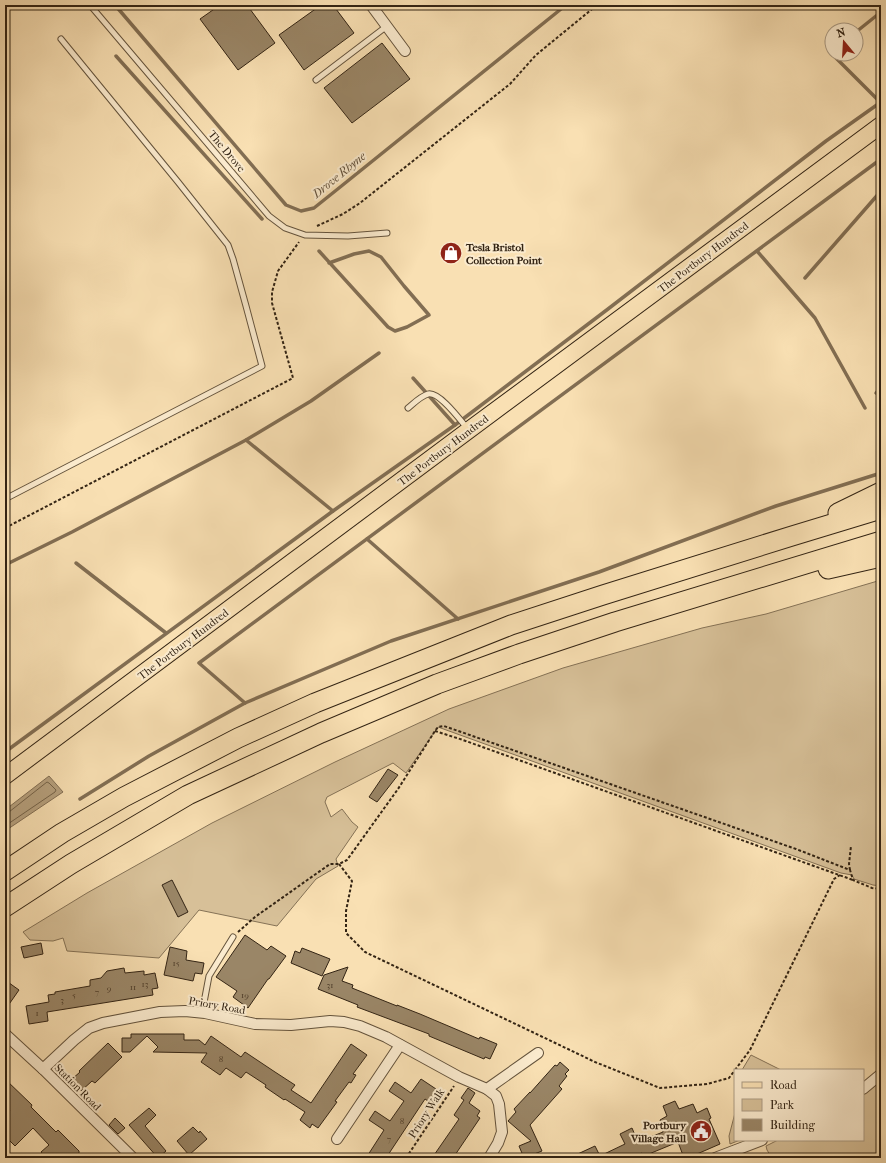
<svg xmlns="http://www.w3.org/2000/svg" width="886" height="1163" viewBox="0 0 886 1163" font-family="'IM FELL French Canon',serif">
<style>
.green{fill:#d7c098;stroke:#857256}
.water{fill:#b6a07d;stroke:#826e53}
.lines{fill:none;stroke-linecap:round;stroke-linejoin:round}
.shore{stroke:#746248;stroke-width:1}
.stream{stroke:#826e53;stroke-width:3.5}
.building{fill:#9a8667;stroke:#332414}
.service-casing{stroke:#64533c;stroke-width:7}
.minor-casing{stroke:#64533c;stroke-width:12}
.primary-casing{stroke:#332414;stroke-width:18}
.motorway-casing{stroke:#332414;stroke-width:21}
.path{stroke:#332414;stroke-width:2;stroke-dasharray:3 2;stroke-linecap:butt}
.service{stroke:#fbebce;stroke-width:5}
.minor{stroke:#fbebce;stroke-width:10}
.primary{stroke:#f9e0b3;stroke-width:16}
.motorway{stroke:#f9e0b3;stroke-width:19}
.labels{text-anchor:middle;stroke-width:4;stroke-linejoin:round;paint-order:stroke}
.number-label{font-size:9px;fill:#4d3c29}
.street-label{font-size:11px;fill:#332414;stroke:#fbebce}
.poi-label{font-size:11px;font-weight:bold;fill:#332414;stroke:#fbebce;text-anchor:start}
.water-label{font-size:12px;font-style:italic;fill:#614f39;stroke:#fbebce}
</style>
<rect width="100%" height="100%" fill="#f9e0b3"/>
<filter id="stains"><feTurbulence type="fractalNoise" baseFrequency=".005" numOctaves="4"/><feColorMatrix values="0 0 0 0 .2 0 0 0 0 .09 0 0 0 0 .02 0 0 0 .5 -.17"/></filter>
<radialGradient id="worn" r=".72"><stop offset=".6" stop-color="#630" stop-opacity="0"/><stop offset="1" stop-color="#630" stop-opacity=".3"/></radialGradient>
<g class="green">
<path d="M881,580V886L873,885L854,879L852,875L841,873L438,727L406,773L393,763L327,797L325,802L331,817L342,809L352,822L358,827L336,859L338,866L316,879L277,926L199,910L159,958L67,951L63,938L53,941L30,940L23,932L87,893L212,823L335,762L449,709L563,668L702,628L766,614Z"/>
<path d="M751,1055L781,1070H742Z"/>
<path d="M881,1081V1158H772L767,1150L766,1146L778,1140H863V1095Z"/>
<path d="M735,1113V1140H740L730,1144L729,1136Z"/>
</g>
<path class="water" d="M49,776L63,792L5,831V810Z"/>
<g class="lines">
<path class="shore" d="M5,812H9L47,782L49,783L56,790L55,792L5,826"/>
<g class="stream">
<path d="M115,5L286,205L301,211L314,208L334,192L566,5"/>
<path d="M856,32L881,12"/>
<path d="M832,52L831,53L880,102"/>
<path d="M116,56L262,219"/>
<path d="M319,251L388,327L395,331L407,327L429,315L404,286L381,257L369,251L354,254L329,263"/>
<path d="M757,251L815,318L865,408"/>
<path d="M805,278L881,191"/>
<path d="M413,378L455,425"/>
<path d="M876,393L881,387"/>
<path d="M246,440L333,511"/>
<path d="M367,539L458,619"/>
<path d="M76,563L166,633"/>
<path d="M5,565L72,532L246,440L311,401L379,353"/>
<path d="M245,703L199,663L881,159"/>
<path d="M5,752L333,511L455,425L608,309L826,141L881,102"/>
<path d="M80,799L149,756L245,703L391,641L599,572L776,506L881,473"/>
</g>
</g>
<g class="building">
<path d="M220,5H247L275,43L238,70L200,19Z"/>
<path d="M321,5H333L354,33L304,70L279,35Z"/>
<path d="M382,43L410,79L352,123L324,88Z"/>
<path d="M388,769L398,775L377,802L369,797Z"/>
<path d="M172,880L188,912L178,917L162,885Z"/>
<path d="M245,935L267,950L271,946L286,956L269,979H268L248,1008L233,997L237,991L216,977Z"/>
<path d="M41,943L43,954L24,958L21,947Z"/>
<path d="M170,947L187,951L186,960L204,963L202,974L195,973L193,981L164,975Z"/>
<path d="M302,948L330,959L322,976L291,963L295,951L300,953Z"/>
<path d="M348,967L342,981L353,985L352,988L397,1006V1005L420,1014L479,1039L480,1037L497,1044L490,1059L485,1057L484,1059L429,1036V1034L357,1007L358,1005L318,989L324,975Z"/>
<path d="M124,968L125,973L144,971V975L155,973L158,988L152,989L153,995L47,1012L48,1021L29,1024L26,1006L49,1002L48,995L55,994V992L90,986V980L101,978L107,971Z"/>
<path d="M5,980L19,990L5,1010Z"/>
<path d="M131,1034H184V1040H199L205,1045L211,1036L241,1057L245,1052L275,1072L295,1085L291,1090L311,1103L351,1044L367,1055L353,1074L356,1075L351,1083L349,1082L335,1101L337,1102L318,1128L312,1124L310,1128L300,1120L305,1112L285,1099L284,1100L265,1087L266,1085L246,1072L241,1078L226,1068L220,1075L201,1062L207,1053L153,1052L158,1047L147,1036L130,1052H122V1038H131Z"/>
<path d="M108,1043L122,1057L95,1083L92,1081L81,1091L71,1080L80,1072L79,1071Z"/>
<path d="M560,1062L569,1070L565,1074L567,1076L559,1086L562,1089L530,1125L542,1151L524,1158L519,1146L531,1141L508,1121L516,1112L514,1109L530,1092V1093L555,1065L557,1066Z"/>
<path d="M5,1079L32,1105L31,1107L56,1132L58,1130L79,1151V1153L85,1158H46L41,1152L49,1145L33,1128L15,1146L5,1136V1116L10,1111L5,1105Z"/>
<path d="M421,1079L436,1089L435,1090L437,1091L431,1099L430,1098L428,1101L425,1099L386,1158H366L384,1130L369,1120L375,1111L390,1121L404,1101L389,1091L395,1082L411,1093Z"/>
<path d="M468,1088L475,1093L469,1103L480,1111L477,1116L480,1118L453,1158H432L459,1119L454,1115L464,1100L461,1098Z"/>
<path d="M675,1101L679,1109L693,1104L697,1113L707,1108L711,1118L709,1119L720,1144L697,1154L699,1158H684L678,1142L644,1156L642,1153L631,1158H569L595,1146L600,1156L625,1144L620,1134L632,1128L638,1142L663,1132L661,1128L663,1127L660,1120L667,1116L663,1106Z"/>
<path d="M149,1108L156,1115L145,1126L166,1151L158,1158L129,1125Z"/>
<path d="M115,1118L125,1128L118,1134L109,1125Z"/>
<path d="M193,1127L199,1133L200,1131L207,1139L189,1155L177,1141Z"/>
</g>
<g class="lines">
<g class="service-casing">
<g id="service">
<path d="M90,5L269,216L285,228L305,235L348,236L387,233"/>
<path d="M316,80L387,26"/>
<path d="M408,408C414,403 421,396 428,394C439,391 461,421 467,428"/>
<path d="M5,499L262,366L246,306L233,259L228,245L178,182L61,39"/>
<path d="M202,1013L209,976L233,937"/>
</g>
</g>
<g class="minor-casing">
<g id="minor">
<path d="M371,5L405,51"/>
<path d="M5,1034L43,1069L133,1158"/>
<path d="M43,1069L74,1040L89,1028L103,1023L160,1012L185,1011L205,1013L255,1024L291,1025L330,1021L344,1022L360,1026L386,1037L459,1077L487,1089L538,1053"/>
<path d="M487,1089L496,1096L499,1104L502,1132L498,1143L489,1158"/>
<path d="M863,1089L881,1074"/>
<path d="M337,1139L400,1045"/>
<path d="M715,1158L762,1140"/>
</g>
</g>
<g class="primary-casing">
<path id="primary" d="M5,776L469,430L881,125"/>
</g>
<g class="motorway-casing">
<g id="motorway">
<path d="M838,513L881,492"/>
<path d="M828,569L881,557"/>
<path d="M5,871L62,833L124,797L238,738L315,703L511,625L603,595L792,536L881,509"/>
<path d="M5,907L71,864L188,795L321,733L437,684L519,654L615,622L881,541"/>
</g>
</g>
<g class="path">
<path d="M317,226L343,214L360,203L510,84L536,55L597,5"/>
<path d="M5,528L293,378L272,303V292L278,271L299,242"/>
<path d="M435,731L463,740L853,880"/>
<path d="M339,864L352,881L346,911V933L365,952L595,1062L660,1088L707,1084L729,1078L735,1070"/>
<path d="M850,870L849,864L851,846"/>
<path d="M238,932L255,917L330,864H339L347,860L398,789L435,731L438,727L444,726L796,849L850,870L853,880L872,888L881,889"/>
<path d="M735,1070L750,1050L834,879L840,875"/>
<path d="M406,1158L454,1086"/>
</g>
<use href="#service" class="service"/>
<use href="#minor" class="minor"/>
<use href="#primary" class="primary"/>
<use href="#motorway" class="motorway"/>
</g>
<defs>
<g id="shop-disc" transform="scale(1.15)"><circle r="9.5" fill="#8f2418" stroke="#fbebce"/><path d="M-5-2.5h2.3a2.7 3.5 0 0 1 5.4 0H5L5.5 6h-11ZM-1.5-2.5h3a1.5 2.3 0 0 0-3 0Z" fill="#fff"/></g>
<g id="civic-disc" transform="scale(1.15)"><circle r="9.5" fill="#8f2418" stroke="#fbebce"/><path d="M-.6-6.5H3V-4.5H.6V-3L4-1V1h2V6H-6V1h2V-1L-.6-3ZM-1.2 2.5V6h2.4V2.5Z" fill="#fff"/></g>
</defs>
<g fill-rule="evenodd">
<use href="#shop-disc" x="451" y="253"/>
<use href="#civic-disc" x="701" y="1131"/>
</g>
<g class="labels">
<g class="number-label">
<text x="176" y="966">15</text>
<text x="145" y="987">13</text>
<text x="330" y="988">31</text>
<text x="133" y="990">11</text>
<text x="109" y="991">9</text>
<text x="97" y="995">7</text>
<text x="74" y="998">5</text>
<text x="245" y="998">19</text>
<text x="62" y="1003">3</text>
<text x="37" y="1016">1</text>
<text x="221" y="1062">8</text>
<text x="402" y="1124">8</text>
<text x="389" y="1142">7</text>
</g>
<g class="street-label">
<text transform="translate(227 151) rotate(50)" y="4">The Drove</text>
<text transform="translate(703 257) rotate(-37)" y="4">The Portbury Hundred</text>
<text transform="translate(443 450) rotate(-37)" y="4">The Portbury Hundred</text>
<text transform="translate(183 644) rotate(-37)" y="4">The Portbury Hundred</text>
<text transform="translate(217 1005) rotate(10)" y="4">Priory Road</text>
<text transform="translate(78 1087) rotate(45)" y="4">Station Road</text>
<text transform="translate(426 1113) rotate(-57)" y="4">Priory Walk</text>
</g>
<g class="poi-label">
<text x="466" y="251">Tesla Bristol<tspan x="466" dy="13">Collection Point</tspan></text>
<text x="686" y="1129" text-anchor="end">Portbury<tspan x="686" dy="13">Village Hall</tspan></text>
</g>
<g class="water-label">
<text transform="translate(339 175) rotate(-39)" y="4">Drove Rhyne</text>
</g>
</g>
<rect width="886" height="1163" fill="none" stroke="#f9e0b3" stroke-width="20"/>
<rect x="6" y="6" width="874" height="1151" fill="none" stroke="#332414" stroke-width="2"/>
<rect x="10" y="10" width="866" height="1143" fill="none" stroke="#332414"/>
<rect x="734" y="1069" width="130" height="72" fill="#fbebce" stroke="#ab9b84"/>
<rect x="742" y="1082" width="20" height="6" fill="#f9e0b3" stroke="#ab9b84"/>
<text x="770" y="1089" font-size="12" fill="#332414">Road</text>
<rect x="742" y="1099" width="20" height="12" fill="#d7c098" stroke="#ab9b84"/>
<text x="770" y="1109" font-size="12" fill="#332414">Park</text>
<rect x="742" y="1119" width="20" height="12" fill="#9a8667" stroke="#ab9b84"/>
<text x="770" y="1129" font-size="12" fill="#332414">Building</text>
<g transform="translate(844 42) rotate(342)"><circle r="19" fill="#fbebce" stroke="#ab9b84"/>
<path d="M0-3L7 15L0 10L-7 15Z" fill="#8f2418"/>
<text y="-6" font-size="11" font-weight="bold" text-anchor="middle" fill="#332414">N</text>
</g>
<rect width="100%" height="100%" filter="url(#stains)"/>
<rect width="100%" height="100%" fill="url(#worn)"/>
</svg>
